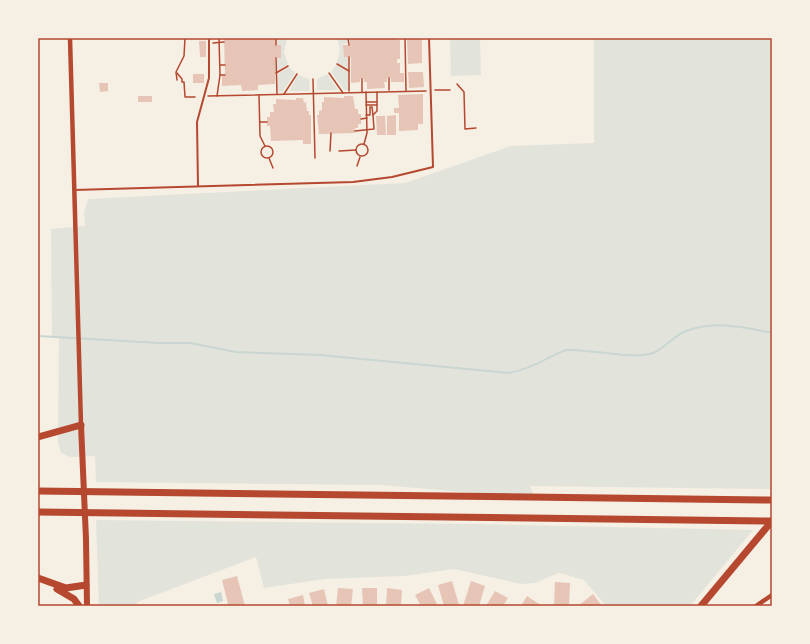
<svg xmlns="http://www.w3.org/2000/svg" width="810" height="644" viewBox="0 0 810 644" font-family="'Times New Roman',serif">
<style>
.green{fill:#e2e4dc}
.water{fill:#c9d6d2}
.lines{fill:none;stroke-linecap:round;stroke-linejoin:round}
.stream{stroke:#c9d6d2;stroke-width:2}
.building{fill:#e6c5b7}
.path{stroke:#b5482f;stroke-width:1.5}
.service{stroke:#b5482f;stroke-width:2}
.tertiary{stroke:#b5482f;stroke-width:4.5}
.primary{stroke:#b5482f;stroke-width:6}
.motorway{stroke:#b5482f;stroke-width:7}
.neatline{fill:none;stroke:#b5482f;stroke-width:1.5}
</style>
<rect width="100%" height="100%" fill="#f6efe4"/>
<g class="green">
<path d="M276,38H287L284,52L288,64L277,71V58H281V45H277Z"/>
<path d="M337,38H348V43L343,44L344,56H348V69L337,63L340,50Z"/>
<path d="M450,38H480L481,75L451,76Z"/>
<path d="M594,38H772V489L530,486L534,496L487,494L381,485L96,482L95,456L70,457L61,453L58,443L59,338L52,336L51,229L85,226L84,212L88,199L405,183L511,146L594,143Z"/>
<path d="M336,65L349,72V90H344L331,72Z"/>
<path d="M289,67L295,73L283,91L278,92L277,74Z"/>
<path d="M327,74L338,90H317V79Z"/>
<path d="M298,75L309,79L310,91H289Z"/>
<path d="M96,520L475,524L753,530L690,606H606L584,580L559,573L535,583L521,584L454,569L404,576L325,579L264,588L256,557L137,602V606H99Z"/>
</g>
<path class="water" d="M221,592L223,601L217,603L214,594Z"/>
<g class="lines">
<path class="stream" d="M38,336L159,343H190L236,352L320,355L509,373C523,370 536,365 548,358C555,355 560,351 568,350C592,349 631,360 653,353C662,350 672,338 682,333C709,319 744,327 772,333"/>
</g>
<g class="building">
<path d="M224,38H275V45H281V58H275V84L258,85V90L242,91L241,85L222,86V76H225Z"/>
<path d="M350,38H396V40H400V59H397V63H400V73H404V82H391V78H387V82H384L385,88L367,89V82H364V79H360V82L351,83V57H344L343,45H350Z"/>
<path d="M407,38H422V63L408,64Z"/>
<path d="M199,41H206V57H200Z"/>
<path d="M408,72H423L424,87L409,88Z"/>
<rect x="193" y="74" width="11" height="9"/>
<path d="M99,83H108V91L100,92Z"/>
<path d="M423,94V124H418V130L399,131V113H394V108H399L398,95Z"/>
<rect x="138" y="96" width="14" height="6"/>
<path d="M344,96H353L355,109H358V114H361V124H358V128H355V133L319,134L317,115H319V111L322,110V102H324V97L344,98Z"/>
<path d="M296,98H303L304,103L306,102L307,111H309V115H311V144H303V140L271,141L270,126H267V117H270V112H274L273,104H276V99L296,100Z"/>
<path d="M396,115V135H387V116Z"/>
<path d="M376,116H385L386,135H377Z"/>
<path d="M237,576L245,606H221L228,604L222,580Z"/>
<path d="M452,581L459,605L444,606L438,585Z"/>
<path d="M471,581L485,586L479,606H463Z"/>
<path d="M555,582L570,583L569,606H554Z"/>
<path d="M338,588L353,589L351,606H336Z"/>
<path d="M362,588H377V606H363Z"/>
<path d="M387,588L402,590L401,606H386Z"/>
<path d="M429,588L438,606H421L415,595Z"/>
<path d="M324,589L328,606H313L309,593Z"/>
<path d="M495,591L508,598L503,606H486Z"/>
<path d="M593,594L602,606H578Z"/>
<path d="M303,595L305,606H290L288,599Z"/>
<path d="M527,596L542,606H521Z"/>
</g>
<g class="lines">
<g class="path">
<path d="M276,38V45"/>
<path d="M348,38L349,45"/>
<path d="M405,38L406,91"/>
<path d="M213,43L224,42"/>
<path d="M349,57V91"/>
<path d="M276,58L277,94"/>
<path d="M337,64L349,71"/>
<path d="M220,65H225"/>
<path d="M177,73L182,79V82H184L185,97H195"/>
<path d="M276,73L288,66"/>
<path d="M329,73L343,93"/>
<path d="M220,75H225"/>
<path d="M313,79L315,158"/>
<path d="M177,80L176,72L184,56L185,38"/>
<path d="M457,84L464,92L465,129L476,128"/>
<path d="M389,90V78"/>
<path d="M435,90H450"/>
<path d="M362,92V79"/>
<path d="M284,94L297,74"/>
<path d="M259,95L260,136L265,146"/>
<path d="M208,96L426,91"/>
<path d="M217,96L220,75L219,38"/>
<path d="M366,102H377"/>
<path d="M366,105H377"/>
<path d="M366,115H370V107H372L373,115"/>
<path d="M361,119L367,118"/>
<path d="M260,122H267"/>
<path d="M355,131L374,129L373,115L377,111V92"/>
<circle cx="362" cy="150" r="6"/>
<path d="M364,144L367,133L366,92"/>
<circle cx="267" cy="152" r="6"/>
<path d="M330,151L331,133"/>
<path d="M339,151L356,150"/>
<path d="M269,158L273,168"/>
<path d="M357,166L360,157"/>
</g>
<g class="service">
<path d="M198,186L197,122L209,78V38"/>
<path d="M74,190L353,182L392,177L433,167L429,38"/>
</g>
<g class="tertiary">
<path d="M70,38L81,425"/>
<path d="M756,606L772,595"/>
</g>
<path class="primary" d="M81,425L86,539L87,606"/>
<g class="motorway">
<path d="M38,437L81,425"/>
<path d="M38,491L772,500"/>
<path d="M38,512L772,521"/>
<path d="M38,578L66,588L86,585"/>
<path d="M57,589L74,599L79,606"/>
<path d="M701,606L772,521"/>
</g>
</g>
<rect width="810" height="644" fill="none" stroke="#f6efe4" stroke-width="78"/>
<rect x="39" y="39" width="732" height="566" class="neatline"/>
</svg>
